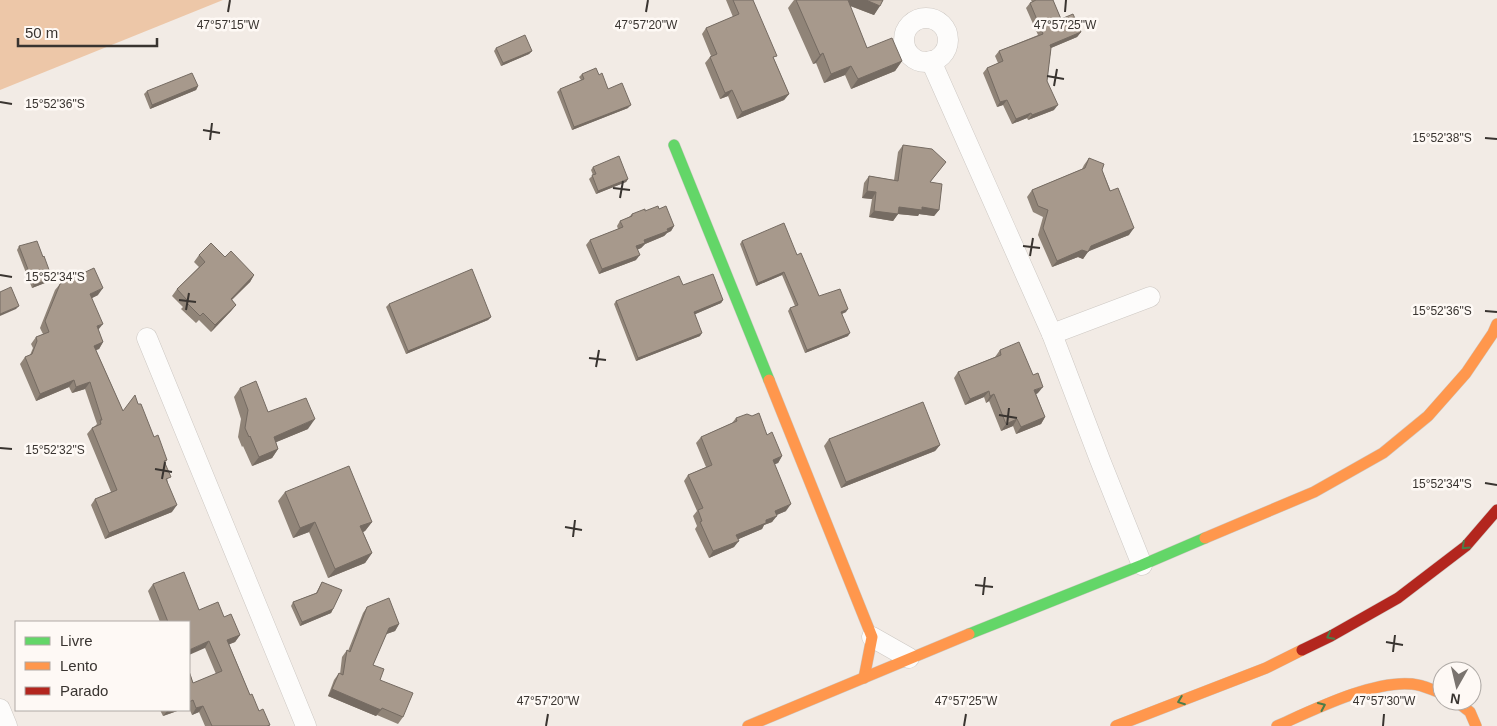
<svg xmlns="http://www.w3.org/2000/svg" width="1497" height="726" viewBox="0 0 1497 726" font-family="Arial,sans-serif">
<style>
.forest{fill:#edc7a8}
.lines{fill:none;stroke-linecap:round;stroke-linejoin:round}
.street-casing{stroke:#cdc8c3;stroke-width:21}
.fast-casing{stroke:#cdc8c3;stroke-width:12}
.slow-casing{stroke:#cdc8c3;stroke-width:12}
.jam-casing{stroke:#cdc8c3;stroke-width:12}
.street{stroke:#fdfcfb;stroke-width:20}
.fast{stroke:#63d668;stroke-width:11}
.slow{stroke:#ff974d;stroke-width:11}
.jam{stroke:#b3261e;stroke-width:11}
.wall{fill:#908478}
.shaded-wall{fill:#756b62}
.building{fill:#a7998c;stroke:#756b62}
.oneway{stroke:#4c7d49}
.ticks{fill:none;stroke:#393430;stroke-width:2}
.ticks-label{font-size:12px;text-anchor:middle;fill:#393430;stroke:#fef9f5;stroke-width:5;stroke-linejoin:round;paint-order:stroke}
</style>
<rect width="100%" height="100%" fill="#f2ebe5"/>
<path class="forest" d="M0,0H223L0,90Z"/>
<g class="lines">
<g class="street-casing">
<g id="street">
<circle cx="926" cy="40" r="22"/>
<path d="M931,61L1052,334L1100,460L1142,565"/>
<path d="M1052,334L1150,297"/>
<path d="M147,338L306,726"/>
<path d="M872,637L909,658"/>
<path d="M0,709L7,726"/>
</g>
</g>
<g class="fast-casing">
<g id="fast">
<path d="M674,145L769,380"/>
<path d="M969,634L1142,565L1205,538"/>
</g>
</g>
<g class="slow-casing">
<g id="slow">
<path d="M769,380L872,637L864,678"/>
<path d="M1205,538L1314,492L1383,453L1428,416L1466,373L1493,333L1497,324"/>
<path d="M1456,701L1470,712L1476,726"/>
<path d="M748,726L969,634"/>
<path d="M1116,726L1266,668L1302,650"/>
<path d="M1277,726C1313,710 1373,680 1412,684C1423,685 1432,690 1442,693"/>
</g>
</g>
<g class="jam-casing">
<path id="jam" d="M1302,650L1331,636L1398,598L1466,546L1497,510"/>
</g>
<use href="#street" class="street"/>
<use href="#fast" class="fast"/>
<use href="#slow" class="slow"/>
<use href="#jam" class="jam"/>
</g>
<g class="wall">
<path d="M726,0H753L774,59L789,94L784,100L737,119L728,96L720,99L705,63L710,57L711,56L702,34L706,28L733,17Z"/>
<path d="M794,0H883L874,15L850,6L867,48L902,61L895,71L851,89L845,75L824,83L816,63L813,64L788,8Z"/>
<path d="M1031,0H1053L1061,19L1081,32L1077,37L1051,48L1047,81L1054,110L1028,120L1027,118L1012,124L1003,105L997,107L983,73L987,68L998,63L995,56L999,51L1038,35L1026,8L1030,3L1032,2Z"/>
<path d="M496,48L532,51L529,54L501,66L494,51Z"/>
<path d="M582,74L599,75L608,89L628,108L572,130L557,92L560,89L581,80L579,77Z"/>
<path d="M198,86L196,90L150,109L144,94L147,91Z"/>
<path d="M903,145L946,162L930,182L939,210L934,216L919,214L918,216L898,214L893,221L869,217L872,199L862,198L864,183L869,176L894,180L898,152Z"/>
<path d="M1089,158L1102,170L1129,235L1088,251L1083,259L1078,257L1052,267L1038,235L1043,217L1033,212L1027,197L1032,190L1082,169L1084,165Z"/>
<path d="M593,167L628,179L626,182L596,194L589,179L593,175L591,170Z"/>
<path d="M659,209L674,226L671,231L667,233L664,236L645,244L641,248L637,250L636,260L599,274L586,245L590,240L618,229L617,226L620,221L629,217L632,214Z"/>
<path d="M742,241L797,255L819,296L846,312L842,314L848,336L805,353L788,311L790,308L795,306L782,275L756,286L740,244Z"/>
<path d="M19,246L50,281L32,288L17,250Z"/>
<path d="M199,255L225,257L254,275L250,282L232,300L236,305L231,311L211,332L199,320L196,323L181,309L183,307L172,296L177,289L199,267L194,262Z"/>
<path d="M60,284L98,295L92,298L98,330L103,342L99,349L96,350L123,411L138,404L154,437L167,460L165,463L172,512L105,539L91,505L95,499L111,492L87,434L92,428L95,426L97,424L85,389L72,393L69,387L36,401L20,364L25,357L30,355L33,348L31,344L36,337L43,334L40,328L55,290Z"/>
<path d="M683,285L723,300L721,303L695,314L700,336L636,361L614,304L616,301Z"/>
<path d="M389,304L491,317L488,320L406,354L386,307Z"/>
<path d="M1000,350L1038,393L1036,394L1045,417L1041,424L1016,434L1013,426L1001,431L989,401L986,403L984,397L965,405L954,378L958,372L995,357Z"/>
<path d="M240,388L268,412L308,429L276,442L278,449L272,458L252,466L243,446L242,447L238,437L241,419L234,397Z"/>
<path d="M736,418L767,435L782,456L778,463L774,464L786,511L776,515L772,522L764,525L762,529L738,539L734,547L709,558L695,529L697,526L693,516L697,511L684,481L688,475L706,467L696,443L701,437L732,423Z"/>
<path d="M829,439L940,445L935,451L841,488L824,446Z"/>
<path d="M285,492L372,522L365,531L363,532L372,553L365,563L328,578L309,532L293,538L278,501Z"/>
<path d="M322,582L333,609L331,613L300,626L291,606L293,602L316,593Z"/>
<path d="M153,584L199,610L224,617L240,635L235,642L229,644L250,695L259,711L270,725L269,726H205L199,712L192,715L189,708V671L193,683L216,674L205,648L189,622H160L148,591Z"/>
<path d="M367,607L399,624L395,631L386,634L373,665L380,680L403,717L398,724L377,715L376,716L328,696L334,680L339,673L340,674L342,657L347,650L348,651L363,613Z"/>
<path d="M160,710H180L163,716Z"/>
</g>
<g class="shaded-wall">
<path d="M838,0H866L880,6L874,15L838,1Z"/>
<path d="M1081,32L1077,37L1046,50L1050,45Z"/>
<path d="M532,51L529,54L501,66L503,63Z"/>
<path d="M823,53L816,63L813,64L820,55Z"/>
<path d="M902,61L895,71L851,89L858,79Z"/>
<path d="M851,66L845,75L824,83L831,74Z"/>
<path d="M198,86L196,90L150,109L152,105Z"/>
<path d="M732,90L728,96L720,99L725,93Z"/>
<path d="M789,94L784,100L737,119L742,112Z"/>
<path d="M1007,100L1003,105L997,107L1000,102Z"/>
<path d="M631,105L628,108L572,130L574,127Z"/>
<path d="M1058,105L1054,110L1028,120L1032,115Z"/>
<path d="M1031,113L1027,118L1012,124L1016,119Z"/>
<path d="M628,179L626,182L596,194L598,191Z"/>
<path d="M867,191L876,192L872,199L862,198Z"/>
<path d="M899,207H922L939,210L934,216L919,214L918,216L898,214L893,221L869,217L874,211Z"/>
<path d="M674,226L671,231L667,233L664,236L645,244L641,248L633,251L636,246L644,240L667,229Z"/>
<path d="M1134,228L1129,235L1087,252H1088L1083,259L1078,257L1052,267L1057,261L1091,246Z"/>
<path d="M640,255L636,260L599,274L602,269Z"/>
<path d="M784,272L782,275L756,286L758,283Z"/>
<path d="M254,275L250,282L226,305L231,299Z"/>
<path d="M52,278L50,281L32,288L34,285Z"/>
<path d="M103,288L98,295L86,301L90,294Z"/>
<path d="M723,300L721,303L691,316L694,312Z"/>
<path d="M236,305L231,311L211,332L215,325Z"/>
<path d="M19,306L16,309L0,316V314Z"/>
<path d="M848,309L846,312L839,315L841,312Z"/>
<path d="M491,317L488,320L406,354L408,351Z"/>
<path d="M103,324L98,330L97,326Z"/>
<path d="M702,333L700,336L636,361L638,358Z"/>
<path d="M850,333L848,336L805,353L807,350Z"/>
<path d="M103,342L99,349L90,352L94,346Z"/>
<path d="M74,380L69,387L36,401L40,394Z"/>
<path d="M90,382L85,389L72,393L76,387Z"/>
<path d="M1043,387L1038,393L1030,397L1034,390Z"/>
<path d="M989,391L984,397L965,405L970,399Z"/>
<path d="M994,394L989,401L986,403L990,396Z"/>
<path d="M1045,417L1041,424L1016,434L1021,427Z"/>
<path d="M315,419L308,429L267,446L274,437Z"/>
<path d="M1017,419L1013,426L1001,431L1006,424Z"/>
<path d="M940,445L935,451L841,488L846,482Z"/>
<path d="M278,449L272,458L252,466L259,457Z"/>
<path d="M782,456L778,463L768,467L773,460Z"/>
<path d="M791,504L786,511L770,518L775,511Z"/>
<path d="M177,505L172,512L105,539L109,533Z"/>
<path d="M777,516L772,522L764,525L762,529L732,542L736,535L766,520Z"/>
<path d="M315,522L309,532L293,538L300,528Z"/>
<path d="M372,522L365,531L354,536L360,526Z"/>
<path d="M739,541L734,547L709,558L713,551Z"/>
<path d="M372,553L365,563L328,578L335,569Z"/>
<path d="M333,609L331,613L300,626L302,622Z"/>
<path d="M399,624L395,631L384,635L389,628Z"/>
<path d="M240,635L235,642L223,647L227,640Z"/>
<path d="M209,641L205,648L189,655V650Z"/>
<path d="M332,689L381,710L376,716L328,696Z"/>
<path d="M203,706L199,712L192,715L196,708Z"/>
<path d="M168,710H180L163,716Z"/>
</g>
<g class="building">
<path d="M733,0H753L777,56L773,57L789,94L742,112L732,90L725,93L710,57L717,54L706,28L739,14Z"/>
<path d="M796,0H848L867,48L892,38L902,61L858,79L851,66L831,74L823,53L820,55Z"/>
<path d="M866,0H883L880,6Z"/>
<path d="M1036,0H1053L1061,19L1073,14L1081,32L1050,45L1051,48L1047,81L1058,105L1032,115L1031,113L1016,119L1007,100L1000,102L987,68L1003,61L999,51L1043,34L1030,3Z"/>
<path d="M525,35L532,51L503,63L496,48Z"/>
<path d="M596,68L599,75L602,73L608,89L622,83L631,105L574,127L560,89L584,79L582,74Z"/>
<path d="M192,73L198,86L152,105L147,91Z"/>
<path d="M903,145L932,149L946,162L930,182L942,184L939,210L922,207V210L899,207L898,214L874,211L876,192L867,191L869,176L898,181Z"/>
<path d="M619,156L628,179L598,191L592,175L596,174L593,167Z"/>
<path d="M1089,158L1104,164L1102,170L1110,191L1118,188L1134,228L1091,246L1088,252L1082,250L1057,261L1043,228L1048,210L1038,206L1032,190L1085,168Z"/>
<path d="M658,206L659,209L666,206L674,226L667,229L668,231L644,240L645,243L636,246L640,255L602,269L590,240L623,227L620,221L632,216V214L645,209V211Z"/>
<path d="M784,223L797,255L801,253L819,296L840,289L848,309L841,312L850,333L807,350L790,308L798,305L784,272L758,283L742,241Z"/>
<path d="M37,241L43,257L44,256L52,278L34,285L19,246Z"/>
<path d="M211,243L225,257L231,251L254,275L231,299L236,305L215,325L203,313L200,316L186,302L187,300L177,289L205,262L199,255Z"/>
<path d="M94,268L103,288L90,294L103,324L97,326L103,342L94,346L123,411L135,395L138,404H141L154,437L158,435L167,460L164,461L171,477L166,479L177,505L109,533L95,499L117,490L92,428L101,424L100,420H102L90,382L76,387L74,380L40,394L25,357L32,354L37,341L36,337L49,332L45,321L60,284Z"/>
<path d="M472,269L491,317L408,351L389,304Z"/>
<path d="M713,274L723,300L694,312L702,333L638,358L616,301L679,276L683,285Z"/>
<path d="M11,287L19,306L0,314V292Z"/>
<path d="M1019,342L1033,375L1038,373L1043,387L1034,390L1045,417L1021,427L1017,419L1006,424L994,394L990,396L989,391L970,399L958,372L1001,355L1000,350Z"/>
<path d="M256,381L268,412L306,398L315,419L274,437L278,449L259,457L250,436L249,437L245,428L248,410L240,388Z"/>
<path d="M923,402L940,445L846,482L829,439Z"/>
<path d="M759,413L767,435L772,432L782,456L773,460L791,504L775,511L777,516L766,520V523L736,535L739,541L713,551L700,522L702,521L698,510L703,508L688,475L712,465L701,437L737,421L736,418L747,414L752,416Z"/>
<path d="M349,466L372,522L360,526L372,553L335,569L315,522L300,528L285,492Z"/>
<path d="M184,572L199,610L218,602L224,617L231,614L240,635L227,640L250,695L252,694L259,711L263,709L270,725L267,726H212L203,706L196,708L193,700L189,702V671L193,683L222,671L209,641L189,650V622H168L153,584Z"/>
<path d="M322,582L342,590L333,609L302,622L293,602L317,593Z"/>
<path d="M389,598L399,624L389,628L373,665L384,669L380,680L413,693L403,717L382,708L381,710L332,689L339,673L343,675L347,650L350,652L367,607Z"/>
</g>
<defs><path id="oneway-chevron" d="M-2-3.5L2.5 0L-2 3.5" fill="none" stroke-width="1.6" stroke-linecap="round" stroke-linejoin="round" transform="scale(1.25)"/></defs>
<g class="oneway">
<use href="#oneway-chevron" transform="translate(1465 546) rotate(137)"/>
<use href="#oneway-chevron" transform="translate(1330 636) rotate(152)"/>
<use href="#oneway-chevron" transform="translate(1181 701) rotate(159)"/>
<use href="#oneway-chevron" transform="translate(1322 706) rotate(-24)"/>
</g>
<path class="ticks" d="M228,12L230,0M646,12L648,0M1065,12L1066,0M1047,76L1064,79M1054,86L1057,69M0,102L12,104M203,130L220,133M1485,138L1497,139M210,140L212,123M613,188L630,190M620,198L623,181M1023,246L1040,248M1030,256L1033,238M0,275L12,277M179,300L196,302M186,310L189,293M1485,311L1497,312M589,358L606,360M596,367L599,350M999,415L1017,418M1007,425L1009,408M0,448L12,449M155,469L172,472M162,479L165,462M1485,483L1497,485M565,527L582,530M573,537L575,520M975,585L993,587M983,595L985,577M1386,642L1403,645M1393,652L1395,635M546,726L548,714M964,726L966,714M1383,726L1384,714"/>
<g class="ticks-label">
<text x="228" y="29">47°57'15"W</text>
<text x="646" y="29">47°57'20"W</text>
<text x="1065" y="29">47°57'25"W</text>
<text x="55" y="108">15°52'36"S</text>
<text x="1442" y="142">15°52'38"S</text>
<text x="55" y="281">15°52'34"S</text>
<text x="1442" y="315">15°52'36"S</text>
<text x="55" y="454">15°52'32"S</text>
<text x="1442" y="488">15°52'34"S</text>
<text x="548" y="705">47°57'20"W</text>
<text x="966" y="705">47°57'25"W</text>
<text x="1384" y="705">47°57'30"W</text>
</g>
<rect x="15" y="621" width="175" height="90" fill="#fef9f5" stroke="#afaaa6"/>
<rect x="25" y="637" width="25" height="8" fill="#63d668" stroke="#afaaa6"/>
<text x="60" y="646" font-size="15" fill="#393430">Livre</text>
<rect x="25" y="662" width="25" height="8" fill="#ff974d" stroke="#afaaa6"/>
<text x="60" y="671" font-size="15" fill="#393430">Lento</text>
<rect x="25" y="687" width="25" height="8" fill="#b3261e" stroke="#afaaa6"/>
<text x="60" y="696" font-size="15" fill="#393430">Parado</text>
<g transform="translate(1457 686) rotate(188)"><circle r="24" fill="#fef9f5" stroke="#afaaa6"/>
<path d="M0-4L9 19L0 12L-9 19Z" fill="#7a746f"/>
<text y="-8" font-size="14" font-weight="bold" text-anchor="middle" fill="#393430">N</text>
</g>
<path d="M18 38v8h139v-8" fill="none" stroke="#393430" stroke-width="2.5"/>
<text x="25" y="38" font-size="15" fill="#393430" stroke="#fef9f5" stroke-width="4" paint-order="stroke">50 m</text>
</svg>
